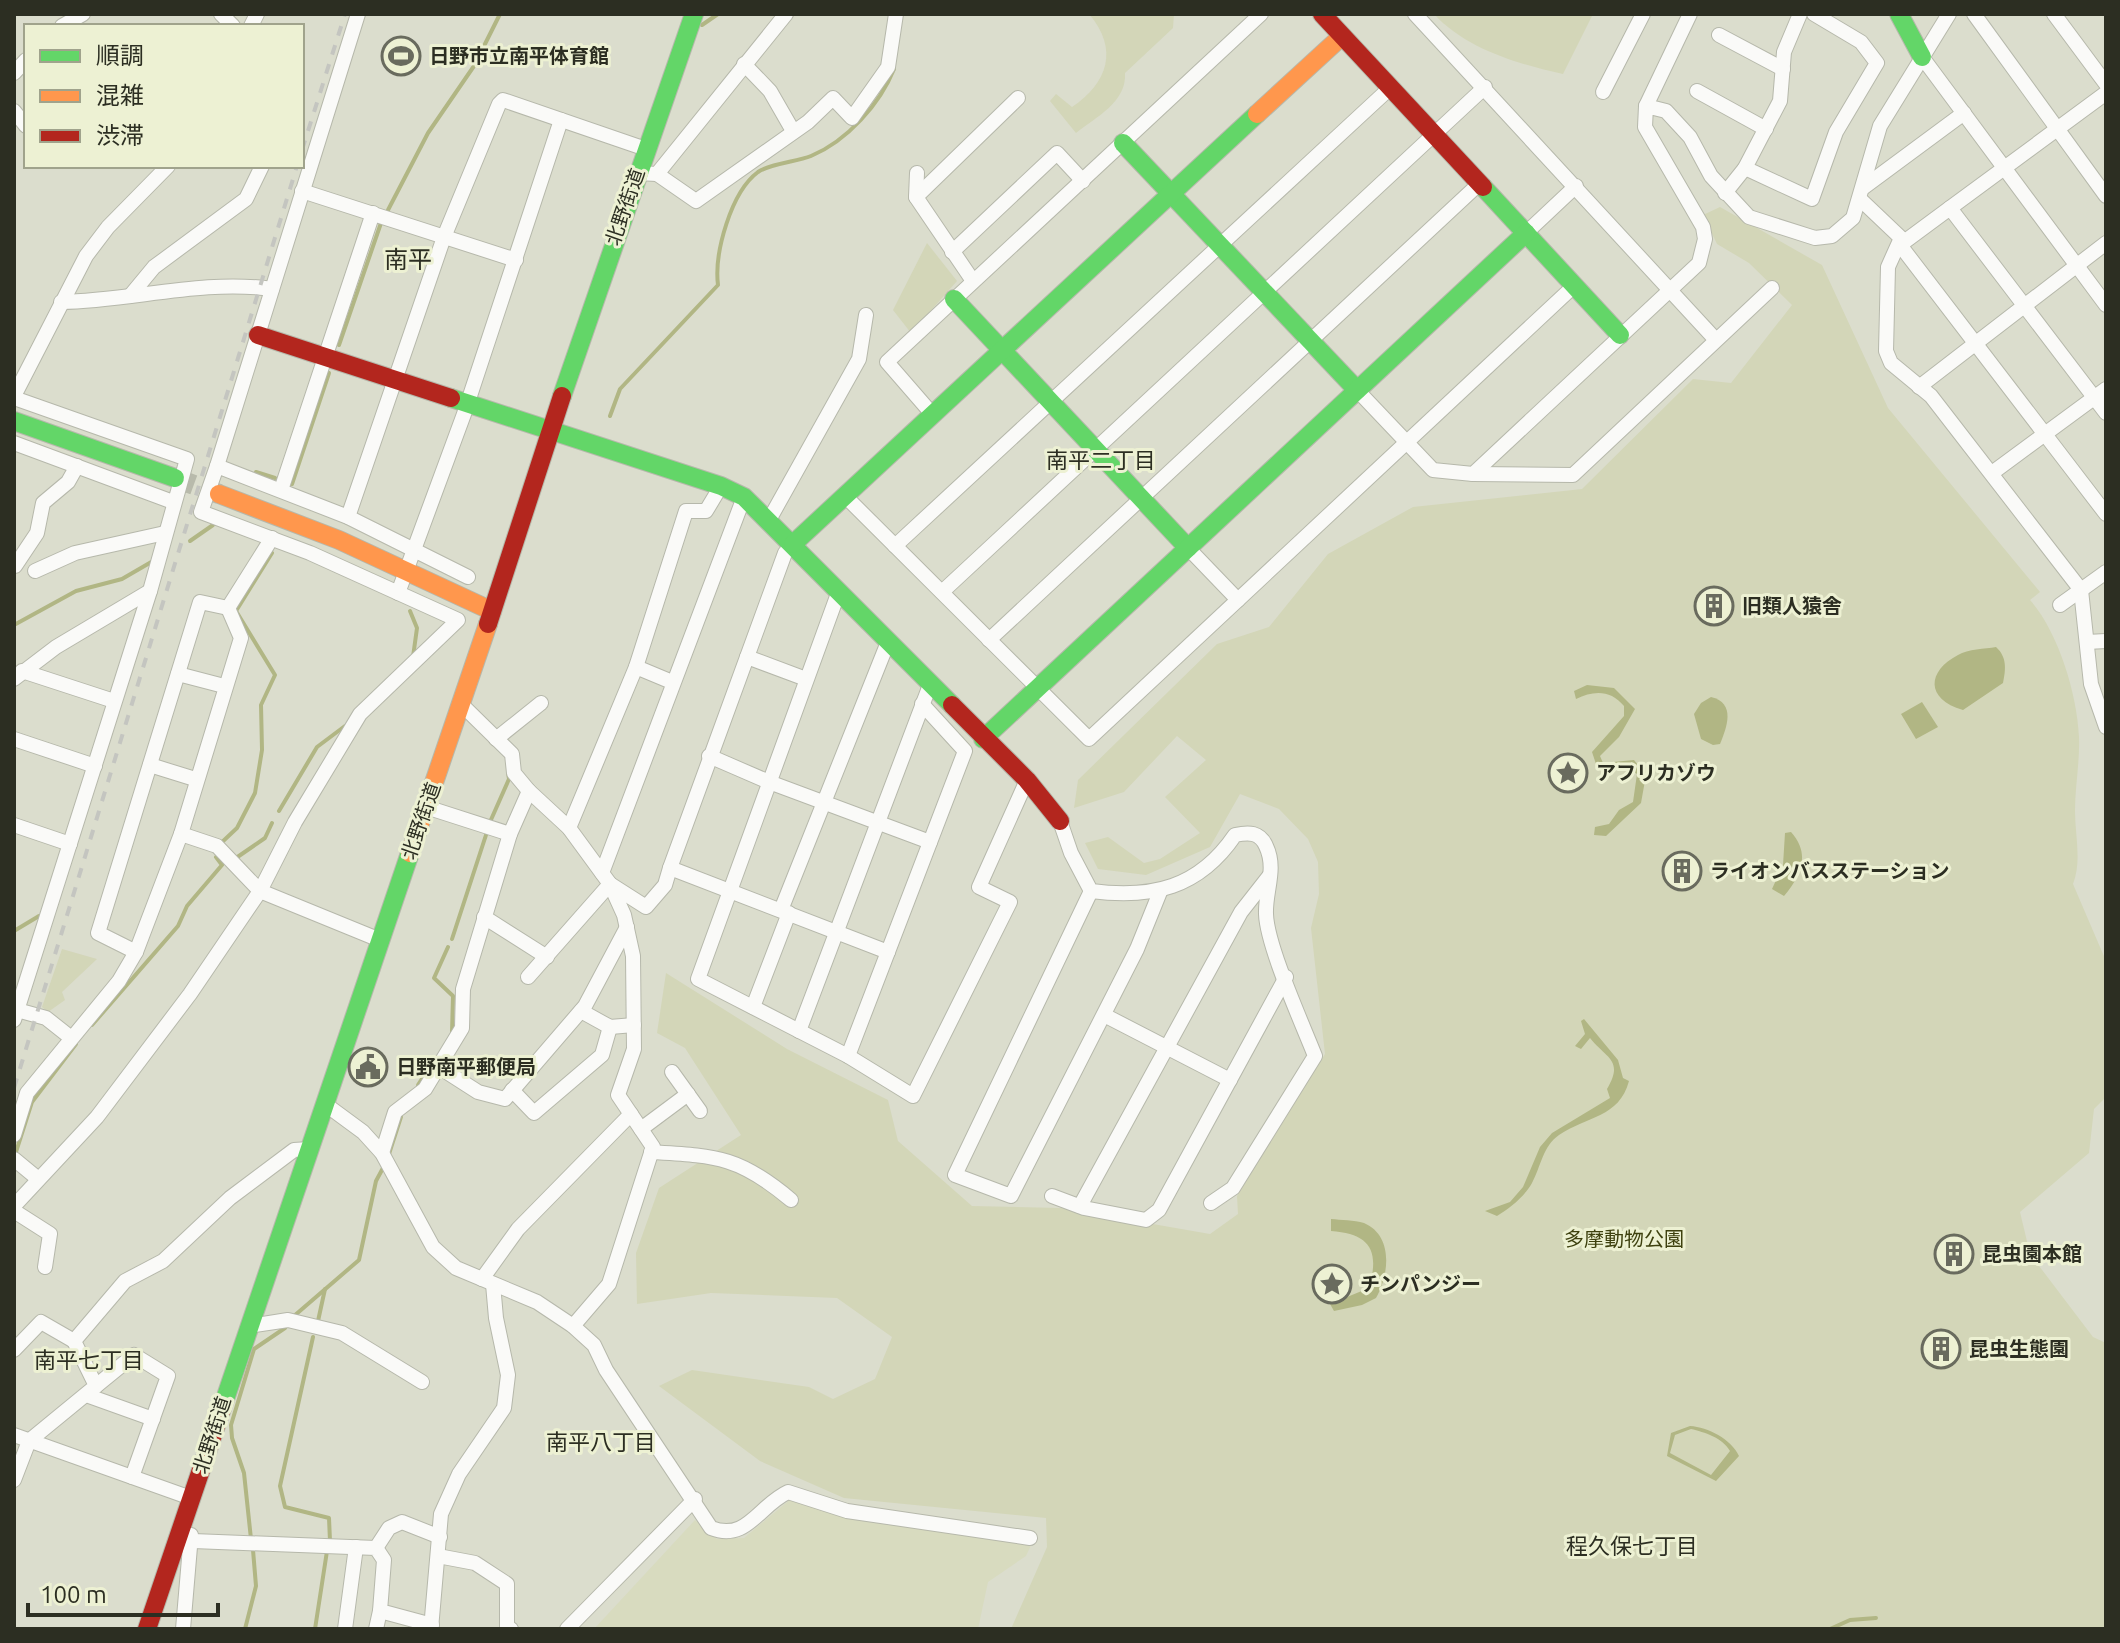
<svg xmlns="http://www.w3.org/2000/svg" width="2120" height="1643" viewBox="0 0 2120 1643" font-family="Ubuntu,'Noto Sans JP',sans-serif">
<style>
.built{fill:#d8dbbf}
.green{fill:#d3d6b8}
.water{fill:#b1b684;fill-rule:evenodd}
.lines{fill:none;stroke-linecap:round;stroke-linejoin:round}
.stream{stroke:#b1b684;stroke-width:4}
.secondary-tunnel{stroke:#b8baab;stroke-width:20;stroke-dasharray:20 10;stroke-linecap:butt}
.street-casing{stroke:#b6b8ab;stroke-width:16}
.fast-casing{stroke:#b6b8ab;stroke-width:20}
.slow-casing{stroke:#b6b8ab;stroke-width:20}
.jam-casing{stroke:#b6b8ab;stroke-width:20}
.street{stroke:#fafaf8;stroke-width:14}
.fast{stroke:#63d668;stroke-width:18}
.slow{stroke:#ff974d;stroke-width:18}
.jam{stroke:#b3261e;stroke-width:18}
.rail{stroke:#c4c5c0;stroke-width:4;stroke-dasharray:10 10;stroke-linecap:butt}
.labels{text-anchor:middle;stroke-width:6;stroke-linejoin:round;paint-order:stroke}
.poi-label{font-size:20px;font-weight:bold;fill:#2c2e22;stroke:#edf1d3;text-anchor:start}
.street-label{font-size:20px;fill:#2c2e22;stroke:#edf1d3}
.park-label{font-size:20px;fill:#3e410f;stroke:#edf1d3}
.neighbourhood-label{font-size:22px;fill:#2c2e22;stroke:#edf1d3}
.quarter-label{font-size:24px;fill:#2c2e22;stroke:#edf1d3}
</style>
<rect width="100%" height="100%" fill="#dbddcd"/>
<path class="built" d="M792,1498L868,1522L1032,1543L1026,1556L988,1582L978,1629H594L695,1520L717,1539L744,1538Z"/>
<g class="green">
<path d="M1089,14H1174L1173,28L1125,73C1127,102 1096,117 1076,133L1050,101L1056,94L1072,107C1108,83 1119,49 1089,14Z"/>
<path d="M1434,14H1593L1563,74C1518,64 1466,49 1434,14Z"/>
<path d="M1720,207L1822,265L1888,408L2040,592L2030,600C2058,632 2077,693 2079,737C2080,761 2075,786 2075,811C2075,835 2082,861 2073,884L2106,961V1097L2094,1109L2089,1153L2020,1212L2030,1254L2093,1337L2106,1343V1629H1011L1047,1547L1046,1518L844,1498L760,1461L659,1386L692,1370L809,1387L833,1399L875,1379L892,1337L837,1298L711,1293L637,1304L636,1253L659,1188L741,1135L685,1048L657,1033L666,973L787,1049L888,1100L898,1141L972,1206L1061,1208L1210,1234L1238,1214L1237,1196L1325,1054L1311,928L1319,894L1318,862L1308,839L1279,809L1240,794L1210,847L1146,875L1098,869L1085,843L1108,837L1144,863L1160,859L1200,833L1165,797L1206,760L1177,736L1124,792L1074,808L1078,780L1217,644L1269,627L1328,554L1413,507L1582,489L1693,379L1731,383L1792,305L1749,263L1717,244L1703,215Z"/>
<path d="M927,243L957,281L911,333L893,310Z"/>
<path d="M62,949L97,959L62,992L65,1000L48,1012L42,1007Z"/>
</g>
<g class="water">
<path d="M1996,647C2007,657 2006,669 2003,683L1963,710C1925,699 1927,671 1958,655C1968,649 1985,649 1996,647Z"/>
<path d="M1587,685L1614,688L1635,709L1619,737L1600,756L1603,763L1634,760L1646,775L1641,803L1606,836L1594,835L1595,827L1609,824L1619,810L1633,802L1637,774L1628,767L1603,771L1597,767L1592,752L1624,716V706C1611,690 1594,690 1576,699L1574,691Z"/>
<path d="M1711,697C1736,703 1727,727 1720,744L1713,745L1701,739L1694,714L1701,703Z"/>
<path d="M1922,702L1938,727L1916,739L1901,714Z"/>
<path d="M1791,832C1811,854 1801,876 1784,896L1772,889L1783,865L1785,833Z"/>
<path d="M1584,1019L1618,1060L1623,1078L1629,1081C1619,1118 1587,1116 1559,1135C1543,1146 1541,1166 1532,1183C1524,1197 1510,1208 1497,1216L1485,1211L1510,1202L1523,1187L1540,1147L1552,1133L1610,1098L1607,1089C1624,1060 1607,1059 1590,1038L1581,1049L1575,1046L1585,1034L1581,1021Z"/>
<path d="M1331,1219C1341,1220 1354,1220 1364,1223C1394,1236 1389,1275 1376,1298L1362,1305L1334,1311L1330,1304L1369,1288C1380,1250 1370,1234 1331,1231Z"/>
<path d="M1690,1426C1708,1427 1731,1439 1739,1456L1716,1481L1667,1456L1671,1433ZM1691,1429C1704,1432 1723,1438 1730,1451L1711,1475L1670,1453L1675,1435Z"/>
</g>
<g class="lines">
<g class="stream">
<path d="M702,25L718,14"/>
<path d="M388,210L428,133L474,66L500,14"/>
<path d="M339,345L381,223"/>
<path d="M610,416L620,389L718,285C714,253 731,192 758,172C771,163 796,162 811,156C847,141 880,104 894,69"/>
<path d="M256,472L275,478"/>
<path d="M292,484L329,373"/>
<path d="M190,541L213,525"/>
<path d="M410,611L417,628L413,657"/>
<path d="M14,625L76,591L122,579L153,561"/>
<path d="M279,811L317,747L345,726"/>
<path d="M490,822L509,779L508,772"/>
<path d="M220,844L237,828L255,793L262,750L261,705L275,675L236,611L272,553"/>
<path d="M236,858L265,838L272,823"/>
<path d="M14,931L39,916"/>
<path d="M452,939L486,835"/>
<path d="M448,947L434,978L453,996L452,1033"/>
<path d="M92,1025L178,926L187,906L222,865L216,857"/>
<path d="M418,1085L434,1060"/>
<path d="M16,1152L32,1102L76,1044"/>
<path d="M389,1154L401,1117"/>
<path d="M294,1316L359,1260L376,1181L383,1168"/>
<path d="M318,1321L325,1289"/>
<path d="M313,1337L280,1486L285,1507L329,1518L330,1541"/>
<path d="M251,1539L244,1473L232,1438L231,1425L254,1349L285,1328"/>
<path d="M245,1629L256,1586L253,1550"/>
<path d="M315,1629L327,1551"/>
<path d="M1830,1629L1850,1620L1876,1618"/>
</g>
<path class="secondary-tunnel" d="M175,478L219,494"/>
<g class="street-casing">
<g id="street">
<path d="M221,14L233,26"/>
<path d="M1415,14L1715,339"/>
<path d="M1974,14L2106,196"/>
<path d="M2054,14L2106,84"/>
<path d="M62,26L83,14"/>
<path d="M251,26L257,14"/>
<path d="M1719,35L1783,69"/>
<path d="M1922,57L2106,305"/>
<path d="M744,64L770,91L793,131"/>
<path d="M14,73L26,60"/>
<path d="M1697,91L1766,129"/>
<path d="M1603,92L1643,14"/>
<path d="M1646,106L1690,14"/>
<path d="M14,111L26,126"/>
<path d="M1745,168L1812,199L1836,132L1877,63L1861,42L1814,14"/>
<path d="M637,173L657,174L696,201L808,122L833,98L852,118L888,67L896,14"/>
<path d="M657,174L786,14"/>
<path d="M1864,187L1964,113"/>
<path d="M302,191L516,260"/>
<path d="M1725,193L1745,168L1780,101L1784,52L1800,14"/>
<path d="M916,197L917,173"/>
<path d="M1861,200L1901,238L1888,267L1886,351L1891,363L1931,396L2081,590L2091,684L2106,727"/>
<path d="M1950,208L2106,93"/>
<path d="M1526,233L1576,186"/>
<path d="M952,252L1057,153L1083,181"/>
<path d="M973,281L916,197L1018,98"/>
<path d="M130,296L154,267L246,199L262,166"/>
<path d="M61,302C131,301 202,279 272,289"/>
<path d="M1919,387L2106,243"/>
<path d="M1357,390L1433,470L1473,474L1699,263L1705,239L1703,227L1645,127L1646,106L1666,111L1690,137L1711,176L1749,217L1815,238L1832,236L1853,218L1880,126L1949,14"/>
<path d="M14,396L86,256L108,227L168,166"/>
<path d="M14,398L187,459L150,591L14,1020"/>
<path d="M2106,413L1950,208L1900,245L2106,514"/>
<path d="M933,415L887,362L1261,14"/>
<path d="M14,443L173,502"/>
<path d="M217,466L358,14"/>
<path d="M1992,473L2106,389"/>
<path d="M1473,474L1573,475L1772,288"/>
<path d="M281,490L373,213"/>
<path d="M845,496L1089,739L1575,285"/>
<path d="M348,517L444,237L499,104L503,100L646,149"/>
<path d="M769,520L859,359L866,315"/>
<path d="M272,538L228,608L241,638L181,834L217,846L260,891L380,940"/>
<path d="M793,544L785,553L670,868L888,952"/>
<path d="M895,546L1390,88"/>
<path d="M1188,548L1238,600"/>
<path d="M15,566L37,533L43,503L68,482L77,466"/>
<path d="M35,571L75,553L165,533"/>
<path d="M839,591L698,979L848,1056L913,1096L1010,902L979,887L1027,780"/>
<path d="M942,592L1485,87"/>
<path d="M398,593L464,414L561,120"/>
<path d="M2060,605L2106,572"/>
<path d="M989,640L1480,183"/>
<path d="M2087,642L2106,641"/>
<path d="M747,657L806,679"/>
<path d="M636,667L672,682"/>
<path d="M22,671L114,701"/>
<path d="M178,674L224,686"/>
<path d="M14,679L56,647L150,591"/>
<path d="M460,703L512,754L514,773L529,791L569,828L610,884L624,915L633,956L634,1049L618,1095L653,1147L609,1284L573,1326"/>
<path d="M14,739L95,766"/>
<path d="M496,739L541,703"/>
<path d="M709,756L769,782L930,842"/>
<path d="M150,765L195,779"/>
<path d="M426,807L510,834"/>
<path d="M1060,821L1071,853L1091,891C1152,899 1199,888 1235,835C1249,832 1260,832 1266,846C1277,869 1265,891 1266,914C1267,946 1302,1023 1315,1056L1233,1188L1211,1203"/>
<path d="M14,825L70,844"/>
<path d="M569,828L636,667L686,511H706L721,486"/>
<path d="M602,873L744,497"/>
<path d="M1091,891L955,1175L1011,1196L1137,949L1160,892"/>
<path d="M781,910L888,642"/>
<path d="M484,917L547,957"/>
<path d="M136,952L98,933L200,602L228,608"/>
<path d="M528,977L610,884L646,907L665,885L670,868"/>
<path d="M753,1007L789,913"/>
<path d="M17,1010L46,1018L70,1037"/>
<path d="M581,1011L610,1027L634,1025"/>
<path d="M1104,1015L1230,1080"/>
<path d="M799,1031L930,685"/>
<path d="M848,1056L965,751L922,704"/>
<path d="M439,1067L478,1092L505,1099L585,1006L627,927"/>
<path d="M672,1072L700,1111"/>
<path d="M512,1090L534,1113L602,1055L610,1027"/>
<path d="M325,1104L363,1132L382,1153L433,1247L456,1268L537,1302L573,1326L594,1345L606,1370L711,1528C747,1542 758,1506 788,1492L847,1511L1030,1538"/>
<path d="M641,1129L688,1094"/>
<path d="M14,1135L27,1093L119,981L136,952L181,834"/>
<path d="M651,1152C716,1156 739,1156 791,1200"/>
<path d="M382,1153L395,1112L425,1089L462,1028L463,989L510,834L529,791"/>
<path d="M14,1159L37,1178"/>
<path d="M1052,1196L1084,1208L1146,1220L1159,1210L1286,977"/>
<path d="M14,1206L97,1117L190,994L260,891L295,822L360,714L458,620L310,553L201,512L217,466L348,517L468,577"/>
<path d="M1080,1206L1241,912L1270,875"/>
<path d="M14,1211L50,1234L45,1267"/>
<path d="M482,1279L518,1229L631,1114"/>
<path d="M249,1326L288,1320L342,1333L422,1382"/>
<path d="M14,1350L41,1322L74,1341"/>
<path d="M96,1386L134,1355L168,1376L132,1477"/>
<path d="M86,1395L153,1419"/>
<path d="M14,1435L191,1498"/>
<path d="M14,1480L29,1441L96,1386L74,1341L125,1281L163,1261L230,1198L294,1150L309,1149"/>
<path d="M193,1541L376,1548L384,1560L380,1611L432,1625"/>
<path d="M376,1548L389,1528L402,1522L440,1537"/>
<path d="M438,1556L475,1563L507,1584V1627L511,1629"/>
<path d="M183,1629L191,1535"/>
<path d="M345,1629L356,1547"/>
<path d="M376,1629L380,1611"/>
<path d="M431,1629L441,1514L459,1474L504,1408L508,1375L496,1318L493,1284"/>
<path d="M567,1629L695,1499"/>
</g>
</g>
<g class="fast-casing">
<g id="fast">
<path d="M1899,14L1922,57"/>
<path d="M1123,143L1357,390"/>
<path d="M1483,187L1620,335"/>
<path d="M954,299L1188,548"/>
<path d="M562,396L694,14"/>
<path d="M451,398L721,486L744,497L952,705"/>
<path d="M14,421L175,478"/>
<path d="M793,544L1257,114"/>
<path d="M983,739L1526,233"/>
<path d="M222,1408L410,853"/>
</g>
</g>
<g class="slow-casing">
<g id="slow">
<path d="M1257,114L1342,36"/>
<path d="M219,494L339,540L492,611"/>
<path d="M410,853L488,624"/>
</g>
</g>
<g class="jam-casing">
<g id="jam">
<path d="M1322,14L1483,187"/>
<path d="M258,335L451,398"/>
<path d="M488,624L562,396"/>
<path d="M952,705L1027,780L1060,821"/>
<path d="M147,1629L222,1408"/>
</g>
</g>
<use href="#street" class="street"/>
<use href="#fast" class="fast"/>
<use href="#slow" class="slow"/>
<use href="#jam" class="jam"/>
<g class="rail">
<path d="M302,150L345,14"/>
<path d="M14,1088L297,166"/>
</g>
</g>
<defs>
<g id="stadium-ring" transform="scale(2)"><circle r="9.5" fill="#edf1d3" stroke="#696b5e" stroke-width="1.5"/><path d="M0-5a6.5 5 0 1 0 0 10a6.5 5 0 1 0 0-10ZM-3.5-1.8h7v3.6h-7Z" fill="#696b5e"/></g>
<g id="building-ring" transform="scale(2)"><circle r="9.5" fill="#edf1d3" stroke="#696b5e" stroke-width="1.5"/><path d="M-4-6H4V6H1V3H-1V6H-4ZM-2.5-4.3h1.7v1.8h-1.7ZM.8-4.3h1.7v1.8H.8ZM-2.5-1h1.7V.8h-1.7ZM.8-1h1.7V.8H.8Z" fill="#696b5e"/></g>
<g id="sight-ring" transform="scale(2)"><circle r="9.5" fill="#edf1d3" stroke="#696b5e" stroke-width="1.5"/><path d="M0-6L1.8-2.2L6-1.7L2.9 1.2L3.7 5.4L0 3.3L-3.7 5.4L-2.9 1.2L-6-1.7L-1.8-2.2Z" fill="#696b5e"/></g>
<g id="civic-ring" transform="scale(2)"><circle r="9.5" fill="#edf1d3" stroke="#696b5e" stroke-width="1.5"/><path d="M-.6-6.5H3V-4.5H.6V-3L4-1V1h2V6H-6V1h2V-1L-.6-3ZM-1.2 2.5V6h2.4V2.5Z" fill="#696b5e"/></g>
</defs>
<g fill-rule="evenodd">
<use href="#stadium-ring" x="401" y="56"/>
<use href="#building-ring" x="1714" y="606"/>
<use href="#sight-ring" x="1568" y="773"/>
<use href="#building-ring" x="1682" y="871"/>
<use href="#civic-ring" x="368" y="1067"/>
<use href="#building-ring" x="1954" y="1254"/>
<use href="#sight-ring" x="1332" y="1284"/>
<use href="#building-ring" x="1941" y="1349"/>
</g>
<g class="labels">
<g class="poi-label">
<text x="429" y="63">日野市立南平体育館</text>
<text x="1742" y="613">旧類人猿舎</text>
<text x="1596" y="780">アフリカゾウ</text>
<text x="1710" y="878">ライオンバスステーション</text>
<text x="396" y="1074">日野南平郵便局</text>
<text x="1982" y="1261">昆虫園本館</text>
<text x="1360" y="1291">チンパンジー</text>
<text x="1969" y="1356">昆虫生態園</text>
</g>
<g class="street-label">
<text transform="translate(625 207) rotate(-71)" y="7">北野街道</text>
<text transform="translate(421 821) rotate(-71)" y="7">北野街道</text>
<text transform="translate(212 1435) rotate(-72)" y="7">北野街道</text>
</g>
<g class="park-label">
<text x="1624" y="1246">多摩動物公園</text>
</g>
<g class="neighbourhood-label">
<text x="1101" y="468">南平二丁目</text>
<text x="89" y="1368">南平七丁目</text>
<text x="601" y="1450">南平八丁目</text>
<text x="1632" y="1554">程久保七丁目</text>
</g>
<g class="quarter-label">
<text x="408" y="268">南平</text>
</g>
</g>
<rect width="2120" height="1643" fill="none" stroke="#2c2e22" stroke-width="32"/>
<rect x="24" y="24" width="280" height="144" fill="#edf1d3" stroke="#a0a38c" stroke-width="2"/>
<rect x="40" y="50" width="40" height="12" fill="#63d668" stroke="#a0a38c" stroke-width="2"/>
<text x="96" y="64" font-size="24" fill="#2c2e22">順調</text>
<rect x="40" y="90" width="40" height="12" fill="#ff974d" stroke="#a0a38c" stroke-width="2"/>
<text x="96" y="104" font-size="24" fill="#2c2e22">混雑</text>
<rect x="40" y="130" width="40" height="12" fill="#b3261e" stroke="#a0a38c" stroke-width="2"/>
<text x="96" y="144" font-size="24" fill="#2c2e22">渋滞</text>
<path d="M28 1603v12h190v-12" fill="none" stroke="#2c2e22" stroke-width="4"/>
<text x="40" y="1603" font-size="24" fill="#2c2e22" stroke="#edf1d3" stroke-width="6" paint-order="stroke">100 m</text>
</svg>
